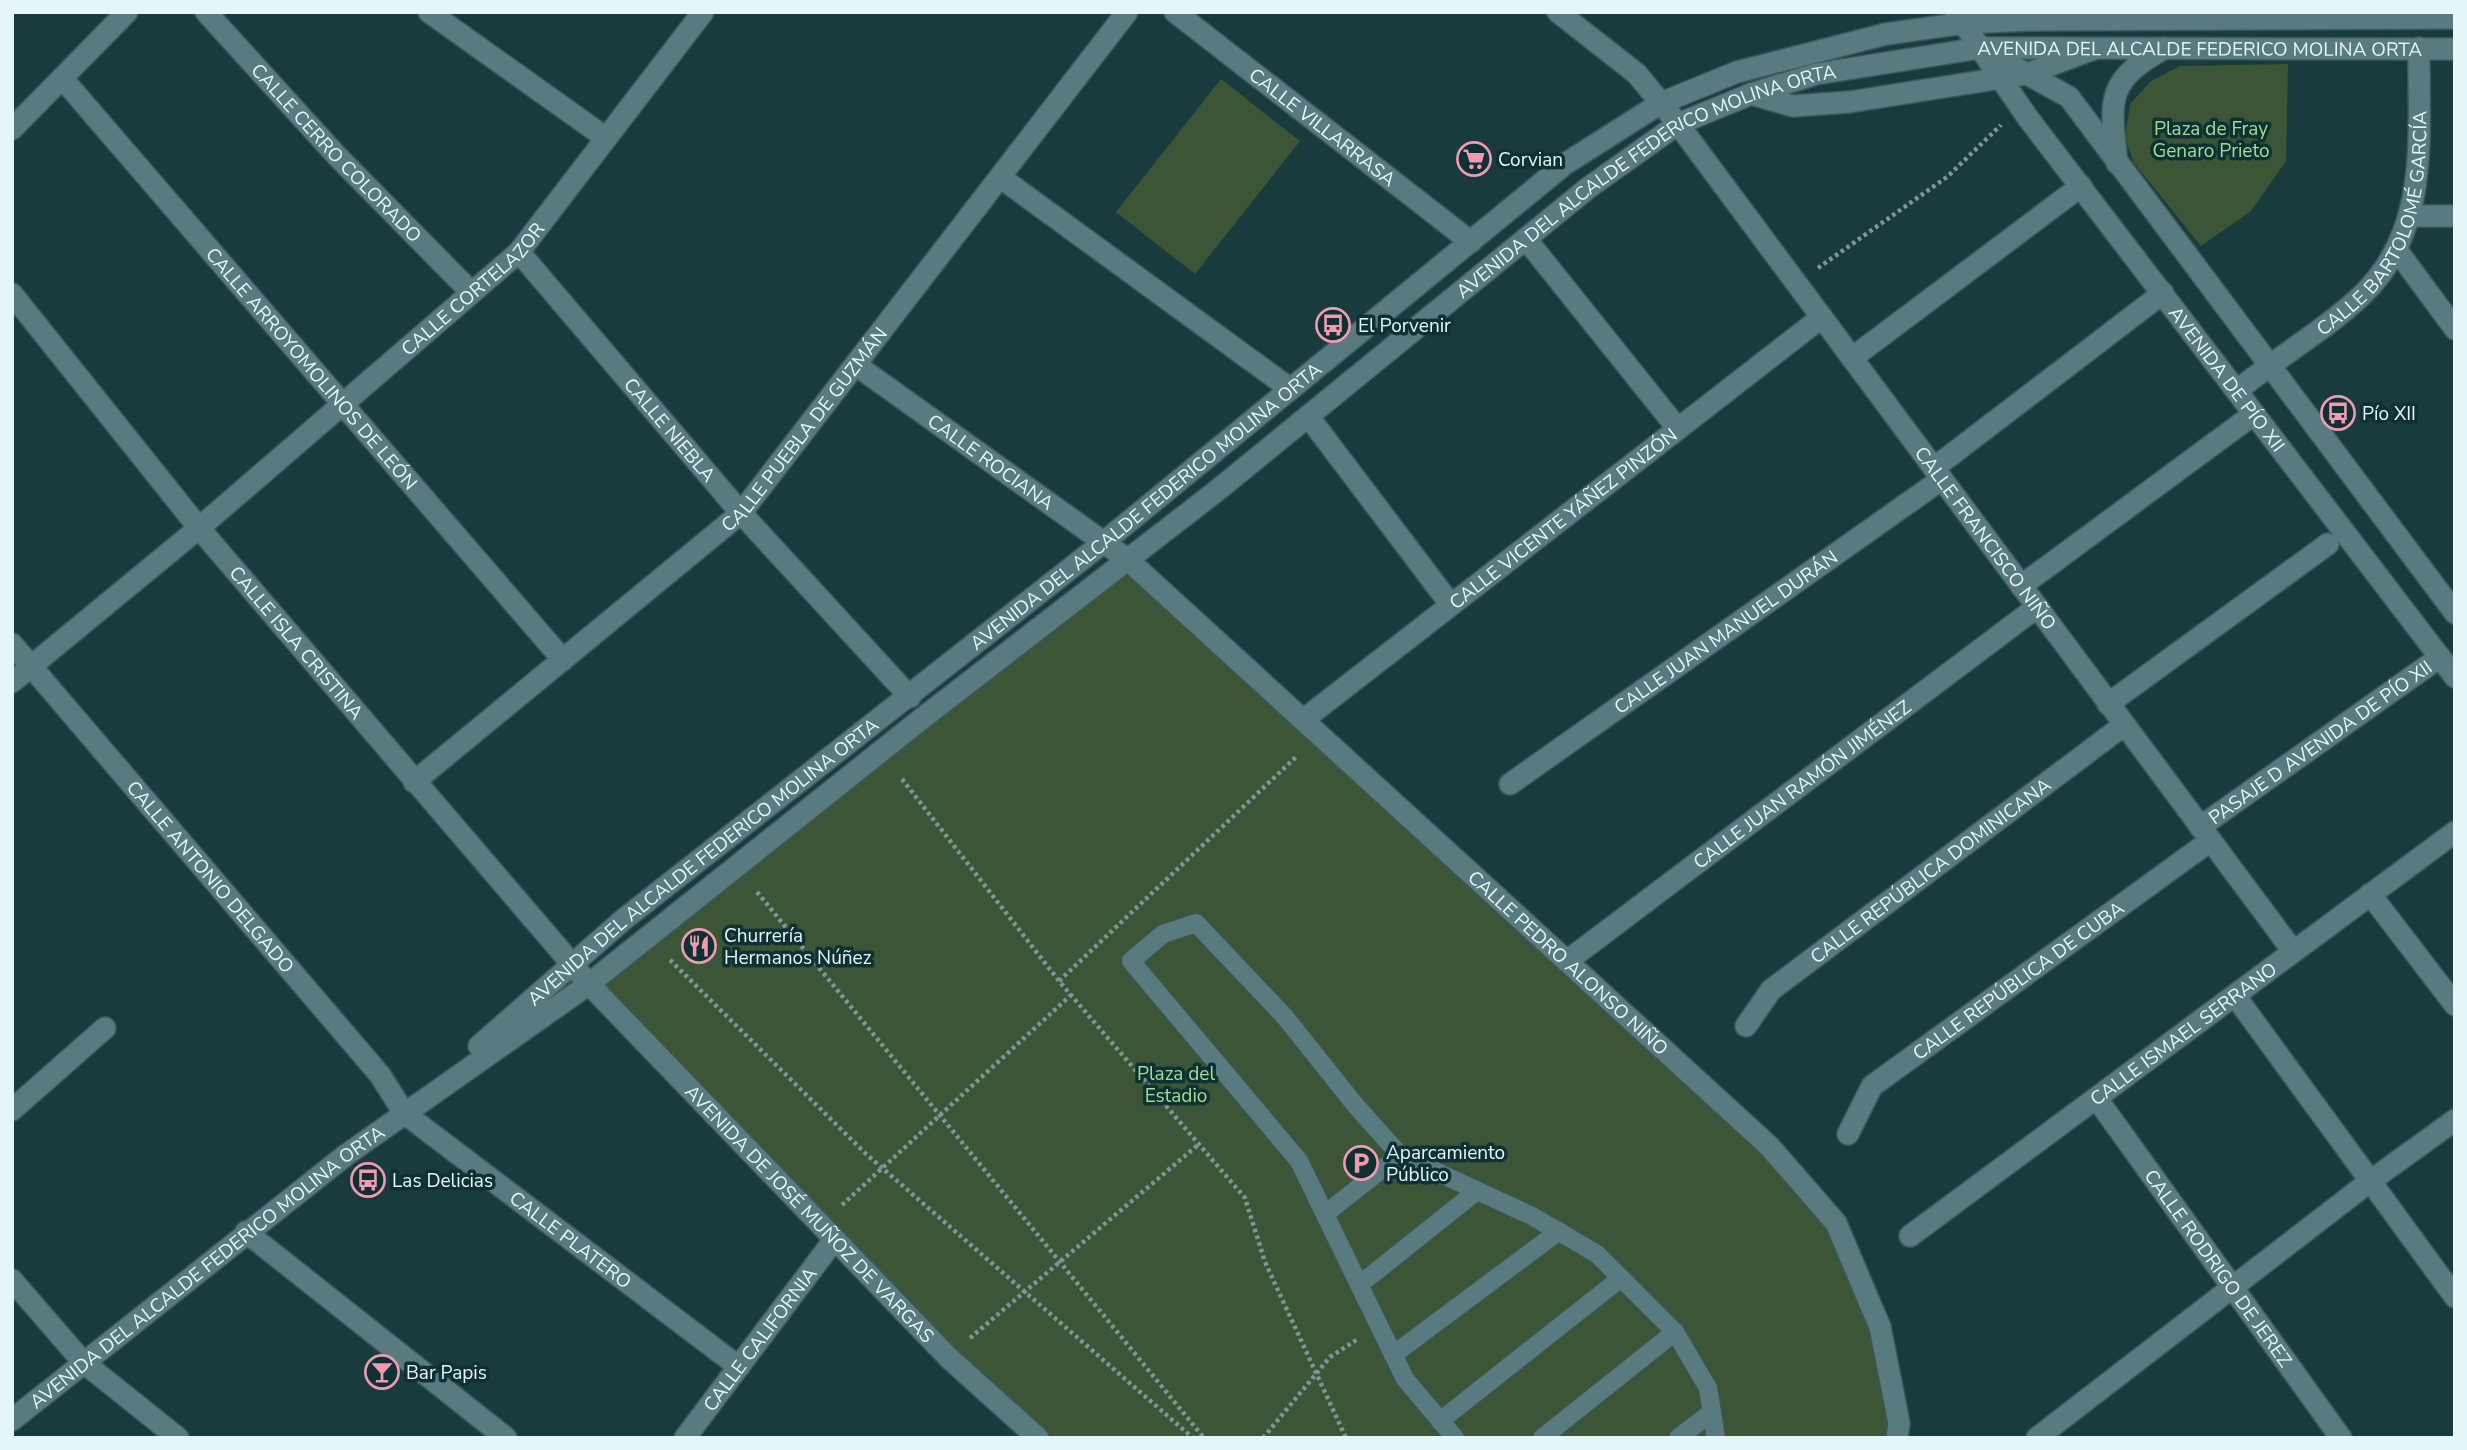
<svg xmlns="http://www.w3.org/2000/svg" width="2467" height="1450" viewBox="0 0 2467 1450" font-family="'Nunito Sans',sans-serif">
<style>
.green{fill:#3c5536}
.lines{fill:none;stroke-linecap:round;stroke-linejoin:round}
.service-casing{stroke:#3b595c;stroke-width:20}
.pedestrian-casing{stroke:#3b595c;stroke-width:24}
.minor-casing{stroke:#3b595c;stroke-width:24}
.tertiary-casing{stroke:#3b595c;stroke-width:24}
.secondary-casing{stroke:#3b595c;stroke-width:24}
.path{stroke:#7c9699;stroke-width:4.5;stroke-dasharray:3.5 3.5;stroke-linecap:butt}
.service{stroke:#597b7f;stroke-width:18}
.pedestrian{stroke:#597b7f;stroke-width:21}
.minor{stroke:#597b7f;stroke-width:21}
.tertiary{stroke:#597b7f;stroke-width:21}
.secondary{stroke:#597b7f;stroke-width:21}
.labels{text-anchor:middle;stroke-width:7;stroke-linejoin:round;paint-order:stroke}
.street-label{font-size:19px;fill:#e4f6f8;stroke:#0f3134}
.park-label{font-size:19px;fill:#a0de90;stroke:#0f3134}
.poi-label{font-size:19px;fill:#e4f6f8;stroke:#0f3134;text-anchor:start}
</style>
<rect width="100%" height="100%" fill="#1a3b3e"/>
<g class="green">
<path d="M2288,64L2286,161L2251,211L2201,246L2134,163L2125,138L2130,104L2151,81L2180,66Z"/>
<path d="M1221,79L1300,141L1195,274L1116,212Z"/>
<path d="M1127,559L1836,1223L1880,1327L1897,1438H1038L589,984Z"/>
</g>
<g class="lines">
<g class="service-casing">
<g id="service">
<path d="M1325,1214L1400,1155"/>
<path d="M1359,1285L1477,1191"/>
<path d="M1393,1355L1559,1231"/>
<path d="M1440,1421L1621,1278"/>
<path d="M1455,1438L1405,1379L1299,1161L1131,961L1163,934L1196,923L1285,1017L1356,1106L1400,1155L1532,1216L1597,1254L1675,1332L1708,1388L1716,1438"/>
<path d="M1542,1438L1675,1332"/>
<path d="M1678,1438L1712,1412"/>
</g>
</g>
<g class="pedestrian-casing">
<g id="pedestrian">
<path d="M2410,216H2455"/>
<path d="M1526,239L1678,429"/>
<path d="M2396,249L2455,329"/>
<path d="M1308,416L1451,605"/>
<path d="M1934,468L2163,293"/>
<path d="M2021,586L2254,414"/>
<path d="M2108,704L2328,544"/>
<path id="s1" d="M2200,827L2440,657"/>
</g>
</g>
<g class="minor-casing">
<g id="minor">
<path id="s2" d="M206,12L337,156L470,291"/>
<path d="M429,12L606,138"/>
<path id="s3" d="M1558,12L1637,74L1678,124L2293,951"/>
<path id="s4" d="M62,78L563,660"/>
<path d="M1751,94L1793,106L1849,102L2027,74L2094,49"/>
<path d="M12,129L127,12"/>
<path d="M1000,177L1289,388"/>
<path id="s5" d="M519,252L741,513L910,697"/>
<path d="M1852,358L2081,186"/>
<path id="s6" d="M856,365L1127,559"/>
<path id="s7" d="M2237,391C2277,357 2323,332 2361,296C2431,231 2418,135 2419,48"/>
<path id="s8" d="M12,644L380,1075L404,1113L739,1367"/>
<path id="s9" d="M12,682L199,528L519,252L703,12"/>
<path id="s10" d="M1303,720L1822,317"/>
<path id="s11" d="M414,782L741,513L1127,12"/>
<path id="s12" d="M1510,784L1942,479"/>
<path d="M2370,894L2455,1005"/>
<path id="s13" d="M1567,961L2037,607"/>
<path d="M2236,997L2455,1297"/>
<path id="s14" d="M1746,1026L1771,990L2124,725"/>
<path id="s15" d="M2097,1099L2341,1438"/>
<path d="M12,1110L105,1028"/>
<path id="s16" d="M1848,1134L1872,1086L2210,841"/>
<path d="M246,1232L506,1438"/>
<path id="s17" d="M1910,1236L2455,832"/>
<path id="s18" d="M685,1438L834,1240"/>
<path d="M2037,1438L2369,1182L2455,1120"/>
</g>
</g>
<g class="tertiary-casing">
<g id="tertiary">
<path id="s19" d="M1175,12L1471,242"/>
<path d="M1956,12L1980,48"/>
<path id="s20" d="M12,294L199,528L589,984L949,1358L1038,1438"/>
<path id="s21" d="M1127,559L1769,1146L1836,1223L1880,1327L1899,1423L1897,1438"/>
<path d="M12,1280L83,1362L178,1438"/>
</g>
</g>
<g class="secondary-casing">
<g id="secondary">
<path id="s22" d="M1980,48L2028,118L2455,677"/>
<path d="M1985,51L2069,97L2455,613"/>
<path d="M2117,163C2110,100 2105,81 2165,48"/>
<path id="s23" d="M479,1046L623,920L1104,542L1565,164L1661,103L1737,72L1886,34L1964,23L2030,20L2455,18"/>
<path id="s24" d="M12,1420L346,1155L589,984L924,717L1214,493L1588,188L1678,124L1751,94L1816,74L1980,48L2455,49"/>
</g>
</g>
<g class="path">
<path d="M1818,268L1947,177L2001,125"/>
<path d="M902,779L1059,981L1245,1198L1265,1262L1346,1438"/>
<path d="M757,892L1204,1438"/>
<path d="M670,960L865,1153L1193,1438"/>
<path d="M1059,981L1297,756"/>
<path d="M842,1205L1071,995"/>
<path d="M970,1338L1199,1144"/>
<path d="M1263,1438L1330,1357L1358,1339"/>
</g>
<use href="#service" class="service"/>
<use href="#pedestrian" class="pedestrian"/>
<use href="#minor" class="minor"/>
<use href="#tertiary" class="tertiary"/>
<use href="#secondary" class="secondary"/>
</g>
<defs>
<g id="supermarket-ring" transform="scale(1.75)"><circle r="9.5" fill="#0f3134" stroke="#f19ab0" stroke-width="1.5"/><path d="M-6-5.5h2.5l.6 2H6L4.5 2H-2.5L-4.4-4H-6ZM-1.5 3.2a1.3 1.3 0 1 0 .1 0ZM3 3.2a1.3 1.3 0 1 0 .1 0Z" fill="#f19ab0"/></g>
<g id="bus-ring" transform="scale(1.75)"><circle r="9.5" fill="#0f3134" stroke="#f19ab0" stroke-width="1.5"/><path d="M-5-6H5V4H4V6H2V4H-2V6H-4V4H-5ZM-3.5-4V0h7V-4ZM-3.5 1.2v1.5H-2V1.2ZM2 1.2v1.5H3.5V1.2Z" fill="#f19ab0"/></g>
<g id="restaurant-ring" transform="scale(1.75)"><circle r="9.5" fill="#0f3134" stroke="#f19ab0" stroke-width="1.5"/><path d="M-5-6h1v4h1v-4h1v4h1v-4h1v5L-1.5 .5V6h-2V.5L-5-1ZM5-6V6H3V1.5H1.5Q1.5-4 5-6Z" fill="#f19ab0"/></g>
<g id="parking-ring" transform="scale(1.75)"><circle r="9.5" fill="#0f3134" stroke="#f19ab0" stroke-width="1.5"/><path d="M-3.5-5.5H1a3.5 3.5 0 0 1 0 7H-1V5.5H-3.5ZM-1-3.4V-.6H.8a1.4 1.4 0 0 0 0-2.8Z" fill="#f19ab0"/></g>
<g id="bar-ring" transform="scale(1.75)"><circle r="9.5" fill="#0f3134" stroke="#f19ab0" stroke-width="1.5"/><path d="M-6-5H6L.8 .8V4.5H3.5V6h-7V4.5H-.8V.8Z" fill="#f19ab0"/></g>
</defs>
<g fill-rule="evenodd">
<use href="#supermarket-ring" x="1474" y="159"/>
<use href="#bus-ring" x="1333" y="325"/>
<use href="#bus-ring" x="2338" y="413"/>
<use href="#restaurant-ring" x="699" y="946"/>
<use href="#parking-ring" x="1361" y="1163"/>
<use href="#bus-ring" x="368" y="1180"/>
<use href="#bar-ring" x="382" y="1372"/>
</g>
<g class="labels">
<g class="street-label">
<text dy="7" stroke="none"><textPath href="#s24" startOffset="2644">AVENIDA DEL ALCALDE FEDERICO MOLINA ORTA</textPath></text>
<text dy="7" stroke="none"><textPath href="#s19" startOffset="187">CALLE VILLARRASA</textPath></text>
<text dy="7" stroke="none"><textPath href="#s2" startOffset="192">CALLE CERRO COLORADO</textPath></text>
<text dy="7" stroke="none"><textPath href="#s24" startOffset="2056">AVENIDA DEL ALCALDE FEDERICO MOLINA ORTA</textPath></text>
<text dy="7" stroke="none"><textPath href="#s7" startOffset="229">CALLE BARTOLOMÉ GARCÍA</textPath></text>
<text dy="7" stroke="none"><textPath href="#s9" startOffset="606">CALLE CORTELAZOR</textPath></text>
<text dy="7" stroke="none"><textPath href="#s4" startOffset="383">CALLE ARROYOMOLINOS DE LEÓN</textPath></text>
<text dy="7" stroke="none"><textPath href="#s22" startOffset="413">AVENIDA DE PÍO XII</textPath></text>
<text dy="7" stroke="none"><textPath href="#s11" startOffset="528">CALLE PUEBLA DE GUZMÁN</textPath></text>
<text dy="7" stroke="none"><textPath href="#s5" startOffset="233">CALLE NIEBLA</textPath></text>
<text dy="7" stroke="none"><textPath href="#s6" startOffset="166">CALLE ROCIANA</textPath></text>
<text dy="7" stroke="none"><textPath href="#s23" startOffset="858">AVENIDA DEL ALCALDE FEDERICO MOLINA ORTA</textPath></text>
<text dy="7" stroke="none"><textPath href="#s10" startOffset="329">CALLE VICENTE YÁÑEZ PINZÓN</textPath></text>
<text dy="7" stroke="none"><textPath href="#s3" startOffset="681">CALLE FRANCISCO NIÑO</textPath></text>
<text dy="7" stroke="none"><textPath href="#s12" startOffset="264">CALLE JUAN MANUEL DURÁN</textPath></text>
<text dy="7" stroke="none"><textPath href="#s20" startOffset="450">CALLE ISLA CRISTINA</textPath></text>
<text dy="7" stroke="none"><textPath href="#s1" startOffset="147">PASAJE D AVENIDA DE PÍO XII</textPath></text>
<text dy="7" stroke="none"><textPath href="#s13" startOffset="294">CALLE JUAN RAMÓN JIMÉNEZ</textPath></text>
<text dy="7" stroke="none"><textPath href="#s23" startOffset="290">AVENIDA DEL ALCALDE FEDERICO MOLINA ORTA</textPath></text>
<text dy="7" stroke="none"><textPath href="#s14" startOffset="243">CALLE REPÚBLICA DOMINICANA</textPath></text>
<text dy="7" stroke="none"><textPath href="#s8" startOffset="306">CALLE ANTONIO DELGADO</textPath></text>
<text dy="7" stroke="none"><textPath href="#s21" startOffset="598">CALLE PEDRO ALONSO NIÑO</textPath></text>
<text dy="7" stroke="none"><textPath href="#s16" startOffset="234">CALLE REPÚBLICA DE CUBA</textPath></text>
<text dy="7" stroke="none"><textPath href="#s17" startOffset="340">CALLE ISMAEL SERRANO</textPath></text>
<text dy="7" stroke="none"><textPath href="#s20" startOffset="1218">AVENIDA DE JOSÉ MUÑOZ DE VARGAS</textPath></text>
<text dy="7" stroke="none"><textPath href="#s8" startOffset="821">CALLE PLATERO</textPath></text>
<text dy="7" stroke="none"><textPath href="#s24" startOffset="248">AVENIDA DEL ALCALDE FEDERICO MOLINA ORTA</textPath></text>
<text dy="7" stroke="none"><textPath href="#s15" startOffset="208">CALLE RODRIGO DE JEREZ</textPath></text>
<text dy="7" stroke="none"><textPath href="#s18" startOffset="124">CALLE CALIFORNIA</textPath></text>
</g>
<g class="park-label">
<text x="2211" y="135">Plaza de Fray<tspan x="2211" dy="22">Genaro Prieto</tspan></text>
<text x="1176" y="1080">Plaza del<tspan x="1176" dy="22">Estadio</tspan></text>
</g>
<g class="poi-label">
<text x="1498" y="166">Corvian</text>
<text x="1358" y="332">El Porvenir</text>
<text x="2362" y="420">Pío XII</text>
<text x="724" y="942">Churrería<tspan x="724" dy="22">Hermanos Núñez</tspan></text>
<text x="1386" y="1159">Aparcamiento<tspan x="1386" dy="22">Público</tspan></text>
<text x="392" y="1187">Las Delicias</text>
<text x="406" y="1379">Bar Papis</text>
</g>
</g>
<rect width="2467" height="1450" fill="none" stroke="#e4f6f8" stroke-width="28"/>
</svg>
